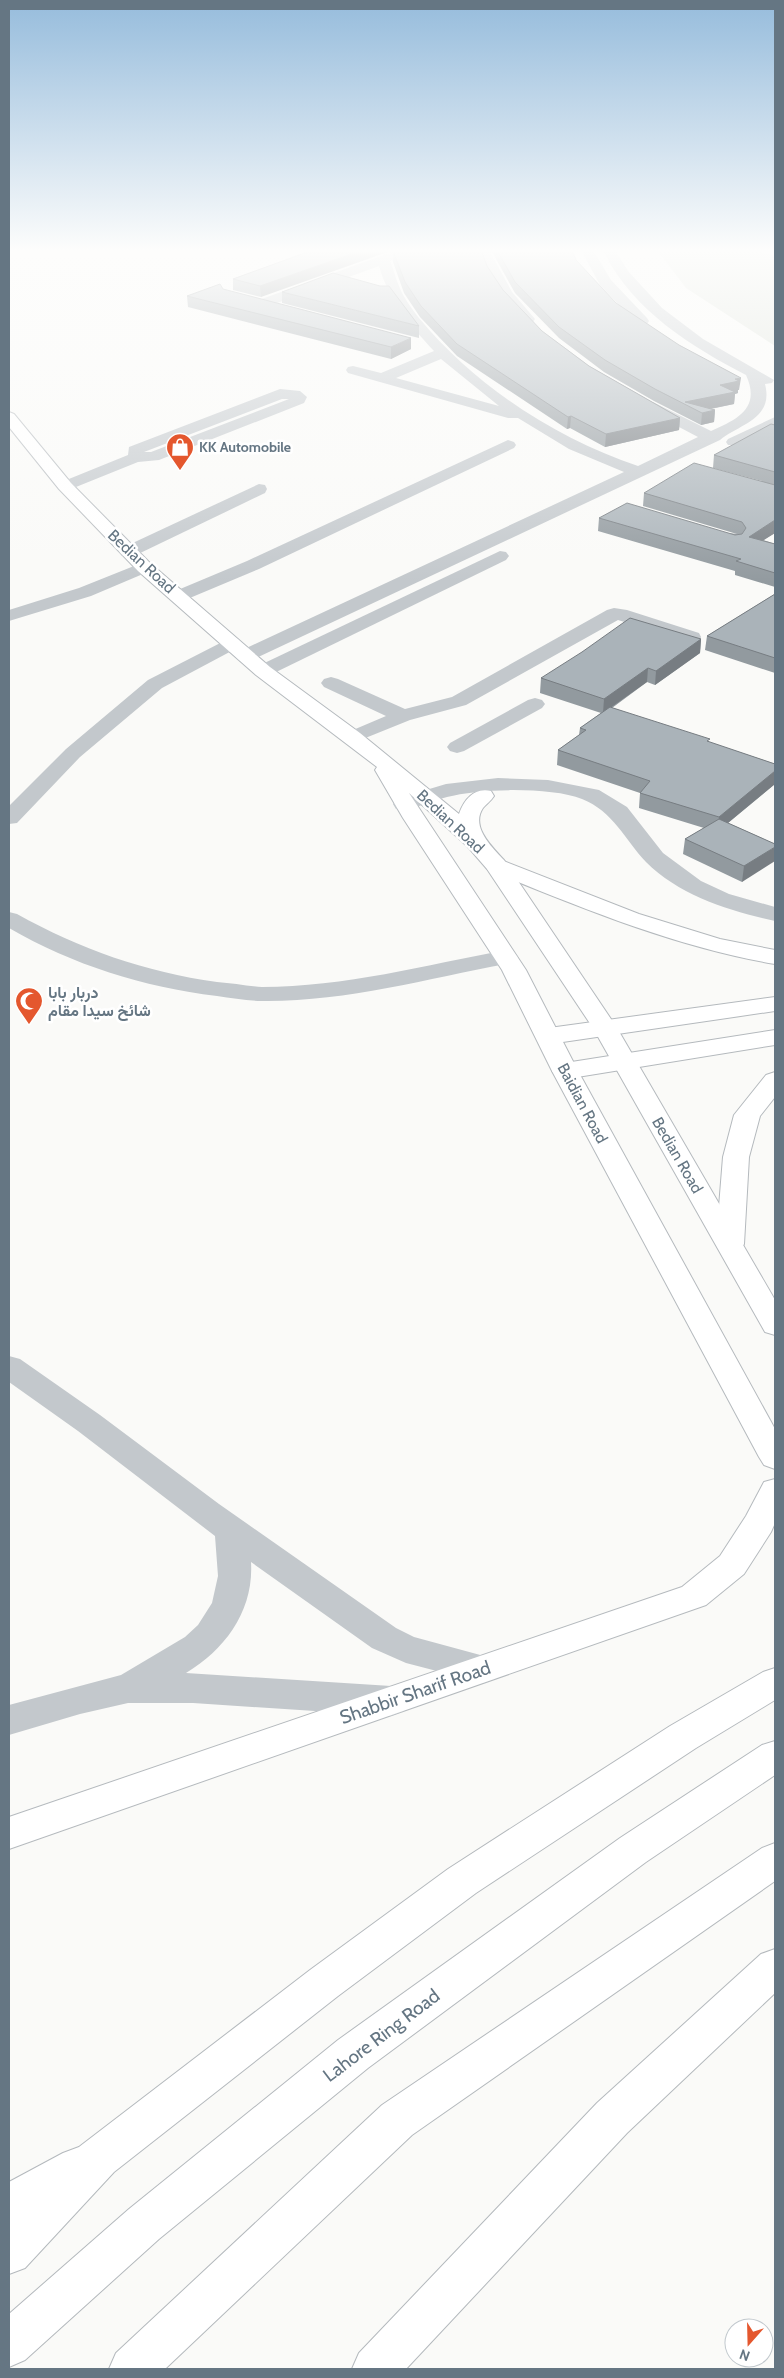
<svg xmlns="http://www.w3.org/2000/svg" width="784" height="2378" viewBox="0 0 784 2378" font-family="Cabin,Vazirmatn,sans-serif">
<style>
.green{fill:#dadfd7}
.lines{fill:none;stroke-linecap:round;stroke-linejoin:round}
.major-casing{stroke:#b5babe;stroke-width:2}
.highway-casing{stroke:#b4b9bd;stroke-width:2}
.minor{fill:#c3c8cc;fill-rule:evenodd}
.major{fill:#fff;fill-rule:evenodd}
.highway{fill:#fff;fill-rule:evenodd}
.wall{fill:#929a9f}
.shaded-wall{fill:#777d82}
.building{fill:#aab3b9;stroke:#777d82}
.labels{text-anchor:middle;stroke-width:5;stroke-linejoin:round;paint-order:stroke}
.far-poi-label{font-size:14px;font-weight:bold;fill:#657683;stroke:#fff;text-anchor:start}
.street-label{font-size:16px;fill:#657683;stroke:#fff}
.poi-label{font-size:16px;font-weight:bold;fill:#657683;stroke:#fff;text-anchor:start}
.near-street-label{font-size:19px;fill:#657683;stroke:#fff}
</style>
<rect width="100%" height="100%" fill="#fafaf8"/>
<path class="green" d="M657,250H755L775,256V346L686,288Z"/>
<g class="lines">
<g class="major-casing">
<g id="major">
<path d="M9,412L14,414L71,483L150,563L270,667L360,733L459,814C464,800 474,787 491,791L494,796C491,801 486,804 483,808C470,827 493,848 504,860L617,1028L775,1300V1335L765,1332L593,1028L487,869L468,847L409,793L526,970L578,1071L775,1429V1469L764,1465L759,1457L552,1071L502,970L403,818L375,770L377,767L256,675L138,571L59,489L9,427Z"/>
<path d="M775,1479V1523L771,1532L744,1574L706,1605L9,1849V1817L682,1587L720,1556L746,1516L764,1482Z"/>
</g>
</g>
<g class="highway-casing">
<g id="highway">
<path d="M496,858L639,914L720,939L775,950V964C675,947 582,908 488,870L485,865L488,860Z"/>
<path d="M775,997V1011L549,1044L540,1041L536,1036L540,1031L549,1028Z"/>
<path d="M775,1030V1045L565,1079L556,1076L552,1071L556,1066L565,1063Z"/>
<path d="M775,1072V1097L760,1116L749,1157L744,1244L740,1251L730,1253L720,1251L716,1244L723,1157L734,1115L766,1075Z"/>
<path d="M775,1668V1700L696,1748L476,1893L338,1996L114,2172L25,2268L9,2274V2182L63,2153L79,2147L310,1970L448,1869L670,1726L763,1672Z"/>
<path d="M775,1741V1775L646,1862L368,2068L159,2239L25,2360L9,2367V2314L129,2209L338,2040L620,1838L762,1745Z"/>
<path d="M775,1843V1881L412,2135L165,2369H109L116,2353L382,2105L762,1848Z"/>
<path d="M775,1949V1993L627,2133L406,2369H352L359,2353L597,2103L761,1954Z"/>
</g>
</g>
<g class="minor">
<path d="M398,250H415L414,253L390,261C394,269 395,278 399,286C403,297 412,309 419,318C474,385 556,439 638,466L698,437L643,408L640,405L643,402H653L711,431C738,419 761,408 746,375C690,346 631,309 603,250H615L628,271L662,308L703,339L774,380L772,383L765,384C774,419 740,424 720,440L252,660L245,662L238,660L235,656L238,652L624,472L569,449L518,418H508L348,373L346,370L348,367L353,366L381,373L434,351C410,325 389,301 379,266L266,307L261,308L254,304L256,301ZM441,359L499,406L396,378Z"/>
<path d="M477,250H489L512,292L535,319L533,322H523L499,294Z"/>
<path d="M581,250H593L611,280L647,318L649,321L647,324H637L600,285Z"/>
<path d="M280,389L300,391L307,397L304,403L159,460L138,462L71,489H59L57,486L59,483L128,455L129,447ZM282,399H289L151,452H144Z"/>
<path d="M775,417V428L740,445H728L726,442L728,439Z"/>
<path d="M508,440L514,442L516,445L514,448L259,569L185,600H173L170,596L173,592L247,561Z"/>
<path d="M259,484L265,485L267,489L265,493L134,556H122L119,552L122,548Z"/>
<path d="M500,551L506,552L509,556L506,560L270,675L263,677L256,675L253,671L256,667Z"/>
<path d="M144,562L150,563L153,567L150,571L91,596L9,621V610L79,588Z"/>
<path d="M614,608L627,610L699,633L701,637L699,641L692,643L618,620L466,705L410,720L353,743L346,741L343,737L346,733L386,716L324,687L321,683L324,679L331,677L338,679L405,709L452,697L607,610Z"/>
<path d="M232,637L239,639L241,643L239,647L162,688L80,757L17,823L9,824V806L66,749L148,680Z"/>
<path d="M535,698L542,700L545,704L542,708L464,751L457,753L450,751L447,747L450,743L528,700Z"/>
<path d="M498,778L548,780L599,790L627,807L663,853L701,881L729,894L775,907V921C730,911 680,896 646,862C625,840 613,811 582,799C551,787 480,788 447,797C433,801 419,807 404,810L396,809L393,804L396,799L446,784Z"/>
<path d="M9,912L17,914C80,949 145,972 217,982C232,983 247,986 262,987C344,987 426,965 506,950L514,952L518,957L514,962L506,964C426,979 344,1002 262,1001C247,1001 232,998 217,996C143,987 73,965 9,928Z"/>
<path d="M9,1356L20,1359L100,1415L219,1504L396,1628L414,1637L495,1659L501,1669L495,1679L483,1683L406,1663L372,1648L251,1562C254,1610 226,1649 186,1673L391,1686L404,1691L409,1701L404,1711L391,1716L193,1703H128L80,1714L9,1735V1705L121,1675L185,1637L198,1625L212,1603L218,1576L215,1536L78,1431L9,1382Z"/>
</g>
<use href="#major" class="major"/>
<use href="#highway" class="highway"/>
</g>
<g class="wall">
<path d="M313,250L261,297L233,290V279Z"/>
<path d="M491,250H572L576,260L616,303L739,390H738V393L735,394L734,404L711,409L715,410L714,422L701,425L654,401L604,372L559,338L515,293Z"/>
<path d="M393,251L487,266L503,290L542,331L589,366L680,418L679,430L605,447L570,428L567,429L457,356L420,317L404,293L393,262Z"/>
<path d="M282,292L419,326V338L282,303Z"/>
<path d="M187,296L411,349L391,359L188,307Z"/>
<path d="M775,425V533L763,540L775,544V587L735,575V571L598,531L599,518L737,534L643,506L644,493L762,481L713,468L714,455Z"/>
<path d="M775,594V673L705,650L707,636Z"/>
<path d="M701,639L700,653L655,685L647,682L612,708L709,742L775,764V784L728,823L775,844L742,882L683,854L685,839L704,828L639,808L640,793L557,765L558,750L579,735L580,728L601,713L540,693L541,678Z"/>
</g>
<g class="shaded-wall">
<path d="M363,250H393L261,297L260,286Z"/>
<path d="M411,338V349L391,359V347Z"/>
<path d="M741,378L739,390H738V393L735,394L734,404L699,411L685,402L720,385L735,379Z"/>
<path d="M715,410L714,422L701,425L702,413Z"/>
<path d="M571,416L570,428L567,429L568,417Z"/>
<path d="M680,418L679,430L605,447L606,434Z"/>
<path d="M775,520V533L748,550L749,537Z"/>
<path d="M701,639L700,653L655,685L656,671Z"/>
<path d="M648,668L647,682L603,713L604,699Z"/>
<path d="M775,771V784L717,832L719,817Z"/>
<path d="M775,847V861L742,882L744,866Z"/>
</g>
<g class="building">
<path d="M313,250H363L260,286L233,279Z"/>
<path d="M398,250H481L487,266L503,290L542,331L589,366L680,418L606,434L571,416L568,417L457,344L421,306L405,282L393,251Z"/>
<path d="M497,250H572L576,260L616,303L679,345L741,378L735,379L739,381L720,385L735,392L685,402L715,410L702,413L655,389L605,360L559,327L515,282Z"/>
<path d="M333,273L380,286H389L419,326L282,292Z"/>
<path d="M220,284L223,289L411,338L391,347L187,296Z"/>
<path d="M771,424L775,425V472L714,455Z"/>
<path d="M694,463L775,485V520L749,537L775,544V573L736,561L741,559L599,518L627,503L735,535L742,534L746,528L742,522L644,493Z"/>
<path d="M775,594V658L707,636Z"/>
<path d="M630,618L701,639L656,671L648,668L604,699L541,678L582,652Z"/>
<path d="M610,707L710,739L707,741L775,764V771L719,817L640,793L650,781L558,750L586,730L580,728Z"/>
<path d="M719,819L775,844V847L744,866L685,839Z"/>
</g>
<linearGradient id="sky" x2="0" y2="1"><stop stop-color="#96bcdc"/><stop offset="0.43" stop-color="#fdfdfc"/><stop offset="1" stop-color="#fdfdfc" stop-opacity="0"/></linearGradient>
<rect width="784" height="583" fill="url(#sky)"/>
<defs>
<g id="shop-pin" transform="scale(1.4375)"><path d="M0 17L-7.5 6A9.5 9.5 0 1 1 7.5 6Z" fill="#e4572e" stroke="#fff"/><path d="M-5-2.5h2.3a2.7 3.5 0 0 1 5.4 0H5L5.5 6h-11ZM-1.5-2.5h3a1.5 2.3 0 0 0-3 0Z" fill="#fff"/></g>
<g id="mosque-pin" transform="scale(1.4375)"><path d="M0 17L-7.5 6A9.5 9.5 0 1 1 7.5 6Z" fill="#e4572e" stroke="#fff"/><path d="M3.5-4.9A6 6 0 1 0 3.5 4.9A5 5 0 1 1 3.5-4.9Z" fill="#fff"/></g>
</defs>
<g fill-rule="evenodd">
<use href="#shop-pin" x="180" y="447"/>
<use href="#mosque-pin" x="29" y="1001"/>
</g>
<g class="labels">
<g class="far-poi-label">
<text x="199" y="452">KK Automobile</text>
</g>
<g class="street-label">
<text transform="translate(142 561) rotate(43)" y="6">Bedian Road</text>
<text transform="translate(451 821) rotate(43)" y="6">Bedian Road</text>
<text transform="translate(583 1103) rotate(62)" y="6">Baidian Road</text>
<text transform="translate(678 1155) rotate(60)" y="6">Bedian Road</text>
</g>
<g class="poi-label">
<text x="48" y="998">دربار بابا<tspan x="48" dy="18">شائخ سیدا مقام</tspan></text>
</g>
<g class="near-street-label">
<text transform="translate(415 1692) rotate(-19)" y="7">Shabbir Sharif Road</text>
<text transform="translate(381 2035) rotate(-37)" y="7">Lahore Ring Road</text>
</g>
</g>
<rect width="784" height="2378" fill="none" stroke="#657683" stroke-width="20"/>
<g transform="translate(749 2343) rotate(200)"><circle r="24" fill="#ffffff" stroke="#c1c8cd"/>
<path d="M0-4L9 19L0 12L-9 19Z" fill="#e4572e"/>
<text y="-8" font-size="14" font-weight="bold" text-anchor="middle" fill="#657683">N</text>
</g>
</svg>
